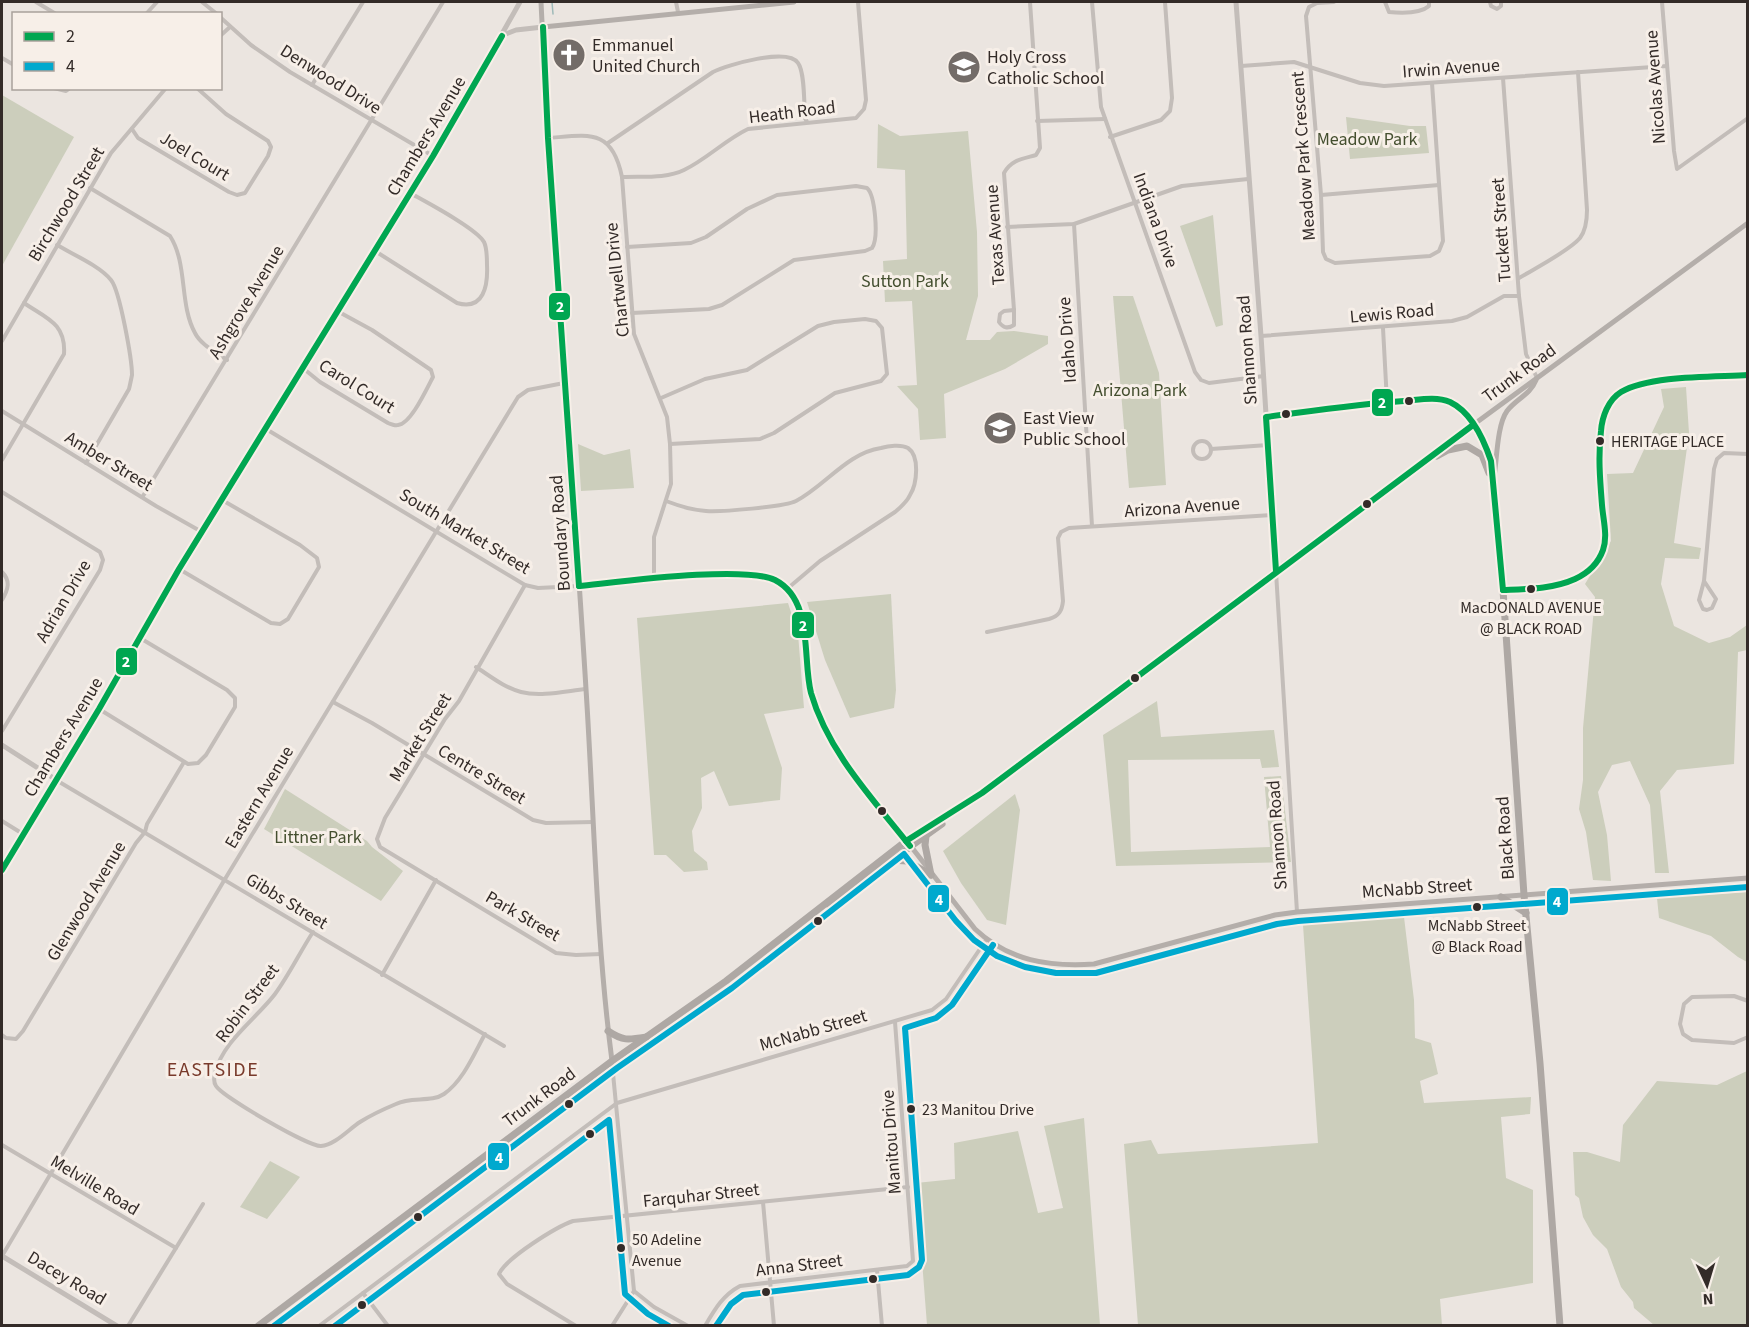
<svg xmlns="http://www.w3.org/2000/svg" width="1749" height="1327" viewBox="0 0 1749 1327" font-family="'Source Sans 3',sans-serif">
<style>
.green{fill:#cccebc}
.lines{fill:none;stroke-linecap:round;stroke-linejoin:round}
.stream{stroke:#9fbab9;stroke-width:1.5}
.minor{stroke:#c3bdb9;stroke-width:4}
.tertiary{stroke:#c3bdb9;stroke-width:5}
.secondary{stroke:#b4aeaa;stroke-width:5}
.trunk{stroke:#aea8a4;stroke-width:7}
.bus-1-casing{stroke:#f7efe8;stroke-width:10}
.bus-2-casing{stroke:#f7efe8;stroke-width:10}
.bus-1{stroke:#00a651;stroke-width:6}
.bus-2{stroke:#00a9ce;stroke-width:6}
.bus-dot{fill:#332b28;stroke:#f7efe8;stroke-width:2}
.labels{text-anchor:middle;stroke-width:6;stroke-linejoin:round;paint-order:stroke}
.bus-label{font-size:16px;fill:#332b28;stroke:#f7efe8;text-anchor:start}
.poi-label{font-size:18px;fill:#332b28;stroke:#f7efe8;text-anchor:start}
.street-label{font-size:18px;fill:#332b28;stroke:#f7efe8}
.park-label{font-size:18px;fill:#444f2f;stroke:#f7efe8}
.neighbourhood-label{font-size:20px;letter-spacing:1.5px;fill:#793a2b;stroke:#f7efe8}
.line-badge{stroke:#f7efe8;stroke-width:2}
.badge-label{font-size:16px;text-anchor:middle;font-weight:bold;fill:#fff}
</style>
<rect width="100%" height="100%" fill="#ebe5e0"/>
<g class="green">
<path d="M2,95L74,137L2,266Z"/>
<path d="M1346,117L1410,126H1426L1429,153L1350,159Z"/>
<path d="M878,124L900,136L968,131L977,232L978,296L966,340H990L997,332L1014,331L1048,336V344L1005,369L944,394L946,438L920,440L918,409L897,386L917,385L912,301L885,302L883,261L907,259L905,170L877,168Z"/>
<path d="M1213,215L1223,325L1216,327L1180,226Z"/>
<path d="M1113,296H1133L1159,373L1166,485L1129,488Z"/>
<path d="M1686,387L1689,433L1674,543L1701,548L1699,559L1665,558L1661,584L1674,626L1709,643L1730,637L1747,625V650L1738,652L1734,764L1677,770L1660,791L1669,873H1655L1650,805L1630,761L1612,765L1598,792L1607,835L1611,881L1593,880L1586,832L1579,809L1583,780V728L1595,597L1585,584L1611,541L1607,474L1633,473L1664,407L1661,389Z"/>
<path d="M578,444L604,455L630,449L634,488L581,491Z"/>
<path d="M891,594L896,690L894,708L850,718L825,660L807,602Z"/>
<path d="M788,603L798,634L804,708L764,714L782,768L780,800L729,806L714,771L701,778L702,808L692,831L694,851L707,862L708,870L684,872L666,855H654L637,618Z"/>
<path d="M1157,701L1161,737L1274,730L1279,767L1262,768L1260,759L1128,760L1131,852L1270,847L1264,777L1281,776L1291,862L1116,866L1103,735Z"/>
<path d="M285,789L367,841L372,847L403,871L381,901L264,829Z"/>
<path d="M1015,794L1020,810L1006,925L987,920L961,883L943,851Z"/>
<path d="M1747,892V962L1738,957L1711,936L1659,918L1657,898Z"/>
<path d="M1404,917L1414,1000L1415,1038L1431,1043L1438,1074L1420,1081L1424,1103L1531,1097L1530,1114L1501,1117L1506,1178L1533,1190V1283L1440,1299L1442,1325H1138L1124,1144L1151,1140L1158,1154L1318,1143L1303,925Z"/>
<path d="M1747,1071V1325H1654L1634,1308L1633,1302L1621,1287L1607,1249L1593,1235L1583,1217L1579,1198L1575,1195L1573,1152H1587L1620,1162L1623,1125L1657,1081L1717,1085Z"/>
<path d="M1084,1118L1100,1325H927L916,1183L955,1179L954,1143L1018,1131L1038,1213L1063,1208L1044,1126Z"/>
<path d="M270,1161L300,1177L267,1219L240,1207Z"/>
</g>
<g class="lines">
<path class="stream" d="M552,2L553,14"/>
<g class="minor">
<path d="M36,2L56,14"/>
<path d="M202,2L217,14"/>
<path d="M676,2L678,12"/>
<path d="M1092,2L1101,107L1195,372L1201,380L1209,383L1264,376"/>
<path d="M1334,2L1317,3L1309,7L1306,16L1321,195L1323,252L1326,259L1335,263L1430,256L1439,251L1443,241L1432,83"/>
<path d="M1385,2L1389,12C1400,13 1420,14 1429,6V2"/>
<path d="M1490,2L1491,6L1497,9L1501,6V2"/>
<path d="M1662,2L1674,151L1677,169L1748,118"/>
<path d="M146,14L157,2"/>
<path d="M220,17L251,45L290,72L433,156"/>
<path d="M220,36L230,27"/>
<path d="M2,58L14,65"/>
<path d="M1241,66L1294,62L1360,83L1384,86L1667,66"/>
<path d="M1503,78L1519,296L1526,354L1537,378"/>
<path d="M312,85L363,2"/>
<path d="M54,88L66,91L70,88"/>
<path d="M1037,121L1105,119"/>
<path d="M132,129L138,138L229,192L237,195L245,193L268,156L271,147L268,141L226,114L197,88"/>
<path d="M1110,137L1161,120L1170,111L1172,98L1165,2"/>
<path d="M548,138C589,135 612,128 622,177L634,334L667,417L670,444L671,484L654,537V579"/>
<path d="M608,143L713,72C727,65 788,47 798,63C805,72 804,106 805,118L807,122"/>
<path d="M622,177C641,176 666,179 684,170C707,159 725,140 748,129L856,118L864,109L866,100L858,2"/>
<path d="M90,188L170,236C188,264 179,304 195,333C201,345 216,352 227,360"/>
<path d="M1321,195L1439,185"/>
<path d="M1074,224L1092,526"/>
<path d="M1007,227L1074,224L1182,186L1248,179"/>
<path d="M57,245C72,254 100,266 111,280C120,291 132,360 132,375C131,380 130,385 129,389L86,463"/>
<path d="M627,247L691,243L706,237L747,209L777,195L856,186L867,188C875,195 879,238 872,248L865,251L794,260L722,305L709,309L632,313"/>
<path d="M375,251L457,303C484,311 488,285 487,265C487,257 487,248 484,242C476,228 426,202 410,193"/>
<path d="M1519,278C1534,269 1569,251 1580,238C1586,230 1587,220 1587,210L1578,72"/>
<path d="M1014,310L1004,173C1011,160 1022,159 1036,155L1040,148L1030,2"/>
<path d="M1014,310V325C1008,329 1003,328 999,322L1000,314L1004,311Z"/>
<path d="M1383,328L1387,402"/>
<path d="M1261,336L1452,321L1467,317L1504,296H1519"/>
<path d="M2,341L111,153L166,88"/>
<path d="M304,369L320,382L388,423C390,424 396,426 398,425C411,424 427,388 433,377L431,370L372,330L339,312"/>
<path d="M661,398L705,379L747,370L818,326L834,322L865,319L876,321L882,328L887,374L881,381L835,393L774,433L760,439L670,444"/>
<path d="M2,411L156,506L202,532"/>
<path d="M1266,417L1387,402L1437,399L1448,401L1455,405L1472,425"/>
<path d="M266,429L525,585L538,588L579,586"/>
<circle cx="1202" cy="450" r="9"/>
<path d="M1211,449L1268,445"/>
<path d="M2,460L64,354C66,323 46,318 24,303"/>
<path d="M2,492L100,552L103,560L100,570L2,731"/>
<path d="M143,496L443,2"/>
<path d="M666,501C679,506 692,510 706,511C721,512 784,507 796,501C825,486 847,453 881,448C888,446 901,444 908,448C920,456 917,484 910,495C907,502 901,507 895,512L820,561L787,589"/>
<path d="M179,569L271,623L280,624L288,619L319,567L317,558L300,545L222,500"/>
<path d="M2,572C11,581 8,590 2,600"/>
<path d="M1276,572L1297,912"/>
<path d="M1704,581L1716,599L1712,608L1707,610L1703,609L1699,600L1704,581L1714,469L1717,459L1724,453L1748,454"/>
<path d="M525,585L459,701L445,719L385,818L377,839L380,847L556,953L576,955L601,954"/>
<path d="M987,632L1049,619C1059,616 1062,611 1063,601L1058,538L1061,532L1069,528L1272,515"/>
<path d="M476,667C490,676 505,688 521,692C541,697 566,691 586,689"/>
<path d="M333,702L372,723L533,820L546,823L593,822"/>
<path d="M99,709L188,764L198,763L206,755L235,707V698L227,690L140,638"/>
<path d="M56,780L504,1046"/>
<path d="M2,821L23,834"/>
<path d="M313,932C300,952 289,975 275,994C256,1019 223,1041 215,1073C214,1077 214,1083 216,1086C223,1097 309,1147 321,1146C335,1145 349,1129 360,1122C371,1115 384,1109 396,1104C411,1096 431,1103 444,1094C463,1081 474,1054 485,1034"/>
<path d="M382,975L436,880"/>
<path d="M1748,1001L1734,996L1692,997L1684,1004L1680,1024L1683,1034L1692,1040L1734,1043L1748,1037"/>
<path d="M2,1035L6,1038L16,1039L23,1031L136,843L145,832L147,824L184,762"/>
<path d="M612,1063L634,1291L654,1307L688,1326"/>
<path d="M2,1145L176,1248"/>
<path d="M763,1202L774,1326"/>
<path d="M2,1256L225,879L518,397L528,390L564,383"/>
<path d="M877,1270L882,1326"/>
<path d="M363,1293L388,1326"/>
<path d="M128,1326L203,1204"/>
<path d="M319,1326L617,1103L932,1010L946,999L986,940"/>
<path d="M576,1326L507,1284L499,1274C506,1258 556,1227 573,1221L908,1187"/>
<path d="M612,1326L634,1291"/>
<path d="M705,1326C715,1309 723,1295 740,1286L907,1266L913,1261L895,1022"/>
</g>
<g class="tertiary">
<path d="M1236,2L1261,336L1276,571"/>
<path d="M503,35L516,30L543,27"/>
<path d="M1503,590C1535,588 1592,589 1603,550C1606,540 1604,525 1603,514C1601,489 1599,465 1600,441C1600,423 1605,402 1621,392C1645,377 1717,377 1748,375"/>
<path d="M2,745L55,779"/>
<path d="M2,870L99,709L179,569L433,156L520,2"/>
<path d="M2,1256L117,1326"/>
</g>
<g class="secondary">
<path d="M541,2C552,231 572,460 586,689C594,813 596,938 612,1061"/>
<path d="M543,27L794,2"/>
<path d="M1473,425L1748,223"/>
<path d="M1494,477C1497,459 1497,425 1507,411C1516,399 1530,395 1536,380"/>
<path d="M579,586C625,582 671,577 717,575C735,575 755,572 772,579C787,585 795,600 801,614L811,693L825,730L837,751L975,929C1009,961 1049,967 1094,964L1275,915L1297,912L1748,878"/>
</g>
<g class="trunk">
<path d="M1437,456L1448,450L1467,446L1482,455L1489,473"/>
<path d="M926,836L925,845L931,875"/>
<path d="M891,860L907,861L931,875"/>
<path d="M1501,897L1526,913"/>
<path d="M829,905L942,824"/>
<path d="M608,1031C623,1041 628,1040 646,1037"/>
<path d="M258,1326L612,1061L726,981L906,841L973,800L1127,686L1276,571L1473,425L1484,442L1491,461L1503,590L1524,895L1540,1063L1560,1326"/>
</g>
<g class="bus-1-casing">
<g id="bus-1">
<path d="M543,27L548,138L579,586"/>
<path d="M1276,571L1266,417C1312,411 1358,404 1404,401C1418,400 1436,396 1450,402C1471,412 1484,440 1491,461L1503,590"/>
<path d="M579,586C619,582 743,565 775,580C814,600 802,658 811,693C828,752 873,799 910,846"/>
<path d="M1503,590C1527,589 1553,589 1575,579C1588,573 1598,564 1603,550C1608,536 1603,519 1602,505C1600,480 1598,456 1601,431C1602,417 1608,400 1621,392C1650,375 1713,377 1748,375"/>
<path d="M906,841L982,793L1473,425"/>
<path d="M2,870L99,709L179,569L433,156L502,36"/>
</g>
</g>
<g class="bus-2-casing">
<g id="bus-2">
<path d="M274,1326L617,1068L732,988L904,854L956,921L974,940L997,956L1025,967L1056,973H1096L1277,924L1298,921L1748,887"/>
<path d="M335,1326L609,1120L625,1294L648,1314L669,1326"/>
<path d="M716,1326L731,1304L743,1295L908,1275L919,1267L922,1260L905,1028L936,1018L952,1005L993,945"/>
</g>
</g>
<use href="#bus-1" class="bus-1"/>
<use href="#bus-2" class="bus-2"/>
</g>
<defs>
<g id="church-disc" transform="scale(1.725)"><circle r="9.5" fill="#736c68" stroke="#f7efe8"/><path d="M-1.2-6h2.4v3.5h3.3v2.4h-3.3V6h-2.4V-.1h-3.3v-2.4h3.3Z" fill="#fff"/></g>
<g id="school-disc" transform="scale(1.725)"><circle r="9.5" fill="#736c68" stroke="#f7efe8"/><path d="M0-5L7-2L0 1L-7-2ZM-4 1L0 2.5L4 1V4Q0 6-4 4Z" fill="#fff"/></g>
</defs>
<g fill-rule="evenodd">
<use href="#church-disc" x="569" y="55"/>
<use href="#school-disc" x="964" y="67"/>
<use href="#school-disc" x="1000" y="428"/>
</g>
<g class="bus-dot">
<circle cx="1409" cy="401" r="5"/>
<circle cx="1286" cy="414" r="5"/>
<circle cx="1600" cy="441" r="5"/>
<circle cx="1367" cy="504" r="5"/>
<circle cx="1531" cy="589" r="5"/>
<circle cx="1135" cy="678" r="5"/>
<circle cx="882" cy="811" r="5"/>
<circle cx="1477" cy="907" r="5"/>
<circle cx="818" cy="921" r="5"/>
<circle cx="569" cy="1104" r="5"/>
<circle cx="911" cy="1109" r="5"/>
<circle cx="590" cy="1134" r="5"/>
<circle cx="418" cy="1217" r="5"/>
<circle cx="621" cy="1248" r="5"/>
<circle cx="873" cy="1279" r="5"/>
<circle cx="766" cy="1292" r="5"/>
<circle cx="362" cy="1305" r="5"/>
</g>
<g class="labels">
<g class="bus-label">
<text x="1611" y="447">HERITAGE PLACE</text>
<text x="1531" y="613" text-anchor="middle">MacDONALD AVENUE<tspan x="1531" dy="21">@ BLACK ROAD</tspan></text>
<text x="1477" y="931" text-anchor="middle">McNabb Street<tspan x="1477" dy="21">@ Black Road</tspan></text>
<text x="922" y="1115">23 Manitou Drive</text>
<text x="632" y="1245">50 Adeline<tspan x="632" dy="21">Avenue</tspan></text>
</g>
<g class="poi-label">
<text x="592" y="51">Emmanuel<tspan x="592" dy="21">United Church</tspan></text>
<text x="987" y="63">Holy Cross<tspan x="987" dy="21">Catholic School</tspan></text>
<text x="1023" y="424">East View<tspan x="1023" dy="21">Public School</tspan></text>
</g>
<g class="street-label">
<text transform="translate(1451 68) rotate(-4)" y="6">Irwin Avenue</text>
<text transform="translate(331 79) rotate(32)" y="6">Denwood Drive</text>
<text transform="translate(1655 87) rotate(-94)" y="6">Nicolas Avenue</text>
<text transform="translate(792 112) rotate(-7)" y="6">Heath Road</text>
<text transform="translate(426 136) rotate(-59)" y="6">Chambers Avenue</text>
<text transform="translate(195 156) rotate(31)" y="6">Joel Court</text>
<text transform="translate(1303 156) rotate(-94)" y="6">Meadow Park Crescent</text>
<text transform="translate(66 204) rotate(-59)" y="6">Birchwood Street</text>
<text transform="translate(1156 220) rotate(70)" y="6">Indiana Drive</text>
<text transform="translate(1501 230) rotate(-94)" y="6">Tuckett Street</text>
<text transform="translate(995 235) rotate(-94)" y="6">Texas Avenue</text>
<text transform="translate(617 280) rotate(-96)" y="6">Chartwell Drive</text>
<text transform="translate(246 302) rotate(-59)" y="6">Ashgrove Avenue</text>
<text transform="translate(1392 313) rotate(-5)" y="6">Lewis Road</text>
<text transform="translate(1067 340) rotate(-94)" y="6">Idaho Drive</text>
<text transform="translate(1247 350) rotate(-94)" y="6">Shannon Road</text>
<text transform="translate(1519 373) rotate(-36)" y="6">Trunk Road</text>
<text transform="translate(357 386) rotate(32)" y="6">Carol Court</text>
<text transform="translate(109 461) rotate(31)" y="6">Amber Street</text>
<text transform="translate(1182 507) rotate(-4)" y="6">Arizona Avenue</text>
<text transform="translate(465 531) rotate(31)" y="6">South Market Street</text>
<text transform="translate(560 533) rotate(-94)" y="6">Boundary Road</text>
<text transform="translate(63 601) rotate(-60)" y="6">Adrian Drive</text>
<text transform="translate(63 737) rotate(-59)" y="6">Chambers Avenue</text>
<text transform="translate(420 737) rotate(-58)" y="6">Market Street</text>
<text transform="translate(482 774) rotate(31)" y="6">Centre Street</text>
<text transform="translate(259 797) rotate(-59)" y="6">Eastern Avenue</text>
<text transform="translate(1277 835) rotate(-94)" y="6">Shannon Road</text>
<text transform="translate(1505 838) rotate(-94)" y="6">Black Road</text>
<text transform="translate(1417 888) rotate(-4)" y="6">McNabb Street</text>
<text transform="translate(86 901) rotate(-59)" y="6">Glenwood Avenue</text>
<text transform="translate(287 901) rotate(31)" y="6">Gibbs Street</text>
<text transform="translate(523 916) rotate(30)" y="6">Park Street</text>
<text transform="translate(247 1003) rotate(-53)" y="6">Robin Street</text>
<text transform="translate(813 1030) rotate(-16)" y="6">McNabb Street</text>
<text transform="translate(539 1097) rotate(-37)" y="6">Trunk Road</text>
<text transform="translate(891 1142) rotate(-94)" y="6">Manitou Drive</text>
<text transform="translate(95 1185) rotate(31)" y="6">Melville Road</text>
<text transform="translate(701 1195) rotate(-6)" y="6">Farquhar Street</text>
<text transform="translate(799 1265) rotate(-7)" y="6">Anna Street</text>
<text transform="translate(67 1278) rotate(31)" y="6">Dacey Road</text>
</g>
<g class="park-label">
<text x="1367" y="145">Meadow Park</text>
<text x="905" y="287">Sutton Park</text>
<text x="1140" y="396">Arizona Park</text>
<text x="318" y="843">Littner Park</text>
</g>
<g class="neighbourhood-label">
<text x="213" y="1076">EASTSIDE</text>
</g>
</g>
<g class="line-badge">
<rect x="548" y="292" width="23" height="29" rx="6" fill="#00a651"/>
<rect x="1371" y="388" width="23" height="29" rx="6" fill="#00a651"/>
<rect x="791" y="611" width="24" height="28" rx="6" fill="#00a651"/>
<rect x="115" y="647" width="23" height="29" rx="6" fill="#00a651"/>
<rect x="927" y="884" width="23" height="29" rx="6" fill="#00a9ce"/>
<rect x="1546" y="887" width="23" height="29" rx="6" fill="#00a9ce"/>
<rect x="487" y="1142" width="23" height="29" rx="6" fill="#00a9ce"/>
</g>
<g class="badge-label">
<text x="560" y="312">2</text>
<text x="1382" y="408">2</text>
<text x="803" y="631">2</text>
<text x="126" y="667">2</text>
<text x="939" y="905">4</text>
<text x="1557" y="907">4</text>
<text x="499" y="1163">4</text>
</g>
<rect width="1749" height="1327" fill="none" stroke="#332b28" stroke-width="6"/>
<rect x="12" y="12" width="210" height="78" fill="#f7efe8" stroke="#a9a19b" stroke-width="1.5"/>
<rect x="24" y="32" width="30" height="9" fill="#00a651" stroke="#a9a19b" stroke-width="1.5"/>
<text x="66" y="42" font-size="18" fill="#332b28">2</text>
<rect x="24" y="62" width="30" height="9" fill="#00a9ce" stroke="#a9a19b" stroke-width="1.5"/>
<text x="66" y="72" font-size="18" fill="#332b28">4</text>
<g transform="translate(1707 1285) rotate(176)" stroke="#f7efe8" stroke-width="4.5" paint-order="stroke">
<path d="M0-4.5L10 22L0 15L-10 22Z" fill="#332b28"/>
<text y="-9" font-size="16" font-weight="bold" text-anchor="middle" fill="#332b28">N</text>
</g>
</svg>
